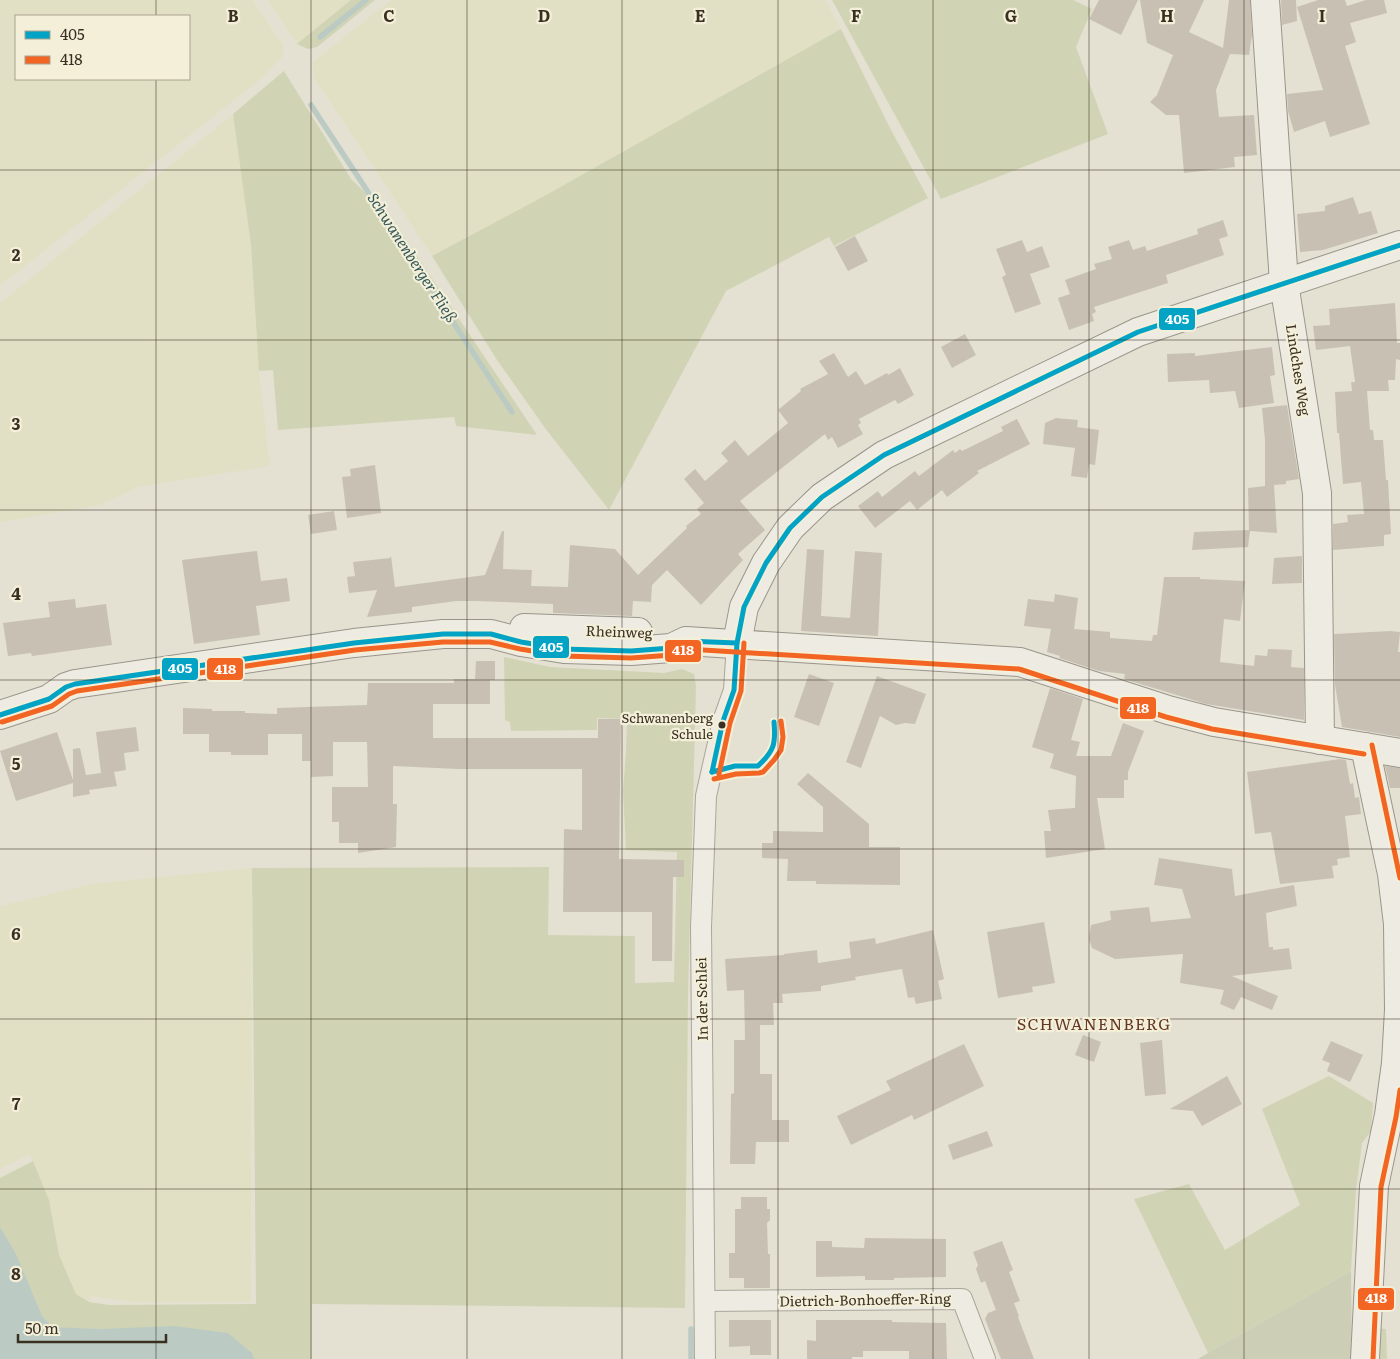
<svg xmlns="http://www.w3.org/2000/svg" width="1400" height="1359" viewBox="0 0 1400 1359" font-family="Literata,serif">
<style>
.farmland{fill:#e2e0c4;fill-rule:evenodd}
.green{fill:#d0d4b5}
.cemetery{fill:#cccfb5}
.water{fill:#bbcbc3}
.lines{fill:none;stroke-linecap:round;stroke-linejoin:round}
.stream{stroke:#bbcbc3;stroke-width:5.5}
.building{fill:#c8c1b3}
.street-casing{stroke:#aaa69a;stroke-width:22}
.secondary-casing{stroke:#9a958a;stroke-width:30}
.street{stroke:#edebe2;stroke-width:20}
.secondary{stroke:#edebe2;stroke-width:28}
.bus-1-casing{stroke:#f4efd9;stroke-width:9}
.bus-2-casing{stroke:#f4efd9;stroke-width:9}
.bus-1{stroke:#03a3c5;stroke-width:5}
.bus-2{stroke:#f26522;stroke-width:5}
.grid{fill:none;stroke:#3a3022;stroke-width:1;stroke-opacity:0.55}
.bus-dot{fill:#3a3022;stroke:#f4efd9;stroke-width:2}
.labels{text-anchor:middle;stroke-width:4.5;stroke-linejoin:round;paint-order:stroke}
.bus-label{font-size:13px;fill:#3a3022;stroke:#f4efd9;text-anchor:end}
.street-label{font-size:14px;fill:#3a3022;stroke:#f4efd9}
.water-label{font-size:15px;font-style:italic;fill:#325758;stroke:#f4efd9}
.quarter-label{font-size:16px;letter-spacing:1px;fill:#633824;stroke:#f4efd9}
.grid-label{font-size:16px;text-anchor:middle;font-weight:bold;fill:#3a3022;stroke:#f4efd9;stroke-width:4.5;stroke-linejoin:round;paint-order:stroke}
.line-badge{stroke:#f4efd9;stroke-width:2}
.badge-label{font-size:14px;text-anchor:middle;font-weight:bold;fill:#fff}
</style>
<rect width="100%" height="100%" fill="#e4e1d2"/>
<g class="farmland">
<path d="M0,0H253L283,45V56L263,77L0,286ZM16,16H189V79H16Z"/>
<path d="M268,0H351L297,44Z"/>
<path d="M391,0H825L841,29L548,194L432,256L314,78L313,70V62Z"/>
<path d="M233,114L251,245L259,371L270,466L138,487L100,505L0,522V303Z"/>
<path d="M252,868L251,1302H134L90,1296L89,1302L76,1294L59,1255L49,1200L30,1154L0,1169V906L92,884Z"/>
</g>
<g class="green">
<path d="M351,0H375L317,47L308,49L297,44Z"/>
<path d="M832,0H1073L1092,9L1076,47L1108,134L941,199Z"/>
<path d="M841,29L890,128L928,198L834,246L829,237L726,291L609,510L545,428L497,360L432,256L548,194Z"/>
<path d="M284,71L351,179L390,216L537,435L456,426L454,417L278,430L273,370L259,371L251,245L233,114Z"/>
<path d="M504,657L550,667L664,673L682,669L694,674L696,686L688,996L685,1308L312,1304V1359H0V1178L33,1161L49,1200L59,1255L76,1294L89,1302L109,1305L256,1304L252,868L549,867L548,935L635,936V983L674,982L677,852L626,850L623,791L626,752L627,719L597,718V730L511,731L510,722L505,720Z"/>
<path d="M1329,1076L1373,1103L1371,1131L1362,1143L1356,1190L1351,1271L1208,1353L1134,1199L1189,1184L1225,1250L1300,1205L1262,1109Z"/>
<path d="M1378,1328L1386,1329L1387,1359H1378Z"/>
</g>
<path class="cemetery" d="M1351,1271L1352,1359H1198L1208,1353Z"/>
<path class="water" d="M0,1227L16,1254L42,1316L52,1327L99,1329L174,1326L228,1333L252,1353L254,1359H0Z"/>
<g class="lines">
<g class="stream">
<path d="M320,37L366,0"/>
<path d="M311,105L512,412"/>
<path d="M691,1359V1329"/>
</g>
</g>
<g class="building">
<path d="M1099,0H1138L1121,35L1089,19Z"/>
<path d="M1140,0H1204L1189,32L1223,48L1229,0H1250L1252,35L1249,55L1230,54L1216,90L1219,117L1254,115L1257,155L1234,157L1235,167L1184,173L1179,115H1166L1150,102L1157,95L1173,55L1147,43Z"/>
<path d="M1281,0H1296L1297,21L1282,25Z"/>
<path d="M1318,0H1345L1347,6L1366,0H1384L1387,13L1350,23L1356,42L1345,46L1370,124L1330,137L1325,121L1294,132L1288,111L1287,94L1323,90L1297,7Z"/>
<path d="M1353,197L1359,214L1371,211L1378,233L1323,250L1300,252L1297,214L1325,211V206Z"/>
<path d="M1223,220L1228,236L1219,239L1224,255L1166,275L1168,283L1094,307L1096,312L1092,314L1094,321L1069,330L1058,298L1070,294L1065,280L1096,269L1094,264L1112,259L1108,247L1129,240L1133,250L1145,246L1147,251L1198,234L1197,229Z"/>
<path d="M855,236L868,261L848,271L835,247Z"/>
<path d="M1022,240L1027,252L1042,246L1050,267L1030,274L1041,304L1015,313L1002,277L1006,275L996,249Z"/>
<path d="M1395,303L1397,343H1400V360L1396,359L1395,380H1388L1389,391H1367L1370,430H1373L1374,440H1383L1386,480H1388L1391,534L1384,535V546L1333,550V524L1348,522L1347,515L1364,514L1361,482L1343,484L1339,433H1337L1335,392L1352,391L1351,382H1355L1350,346L1316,350L1313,326L1330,325L1329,309Z"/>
<path d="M965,334L976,355L952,368L941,347Z"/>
<path d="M1272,347L1275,375L1270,376L1274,403L1239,408L1235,391L1210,393L1209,380L1168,382L1167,354L1195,353V356Z"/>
<path d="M834,353L848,377L856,371L865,385L887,373L888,375L900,368L914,395L898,404L895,400L859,419L861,423L858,425L863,434L838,448L832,437L828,440L825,434L740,501L765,530L738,554L743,560L701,605L667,570L652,585L651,602L633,601L632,616L553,613V604L475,601H456L412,607V612L367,617L377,590L349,593L347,577L355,576L353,562L390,558L391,556L395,587L485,575L502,531H504L503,569L532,570L531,586L568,587L570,545L615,549L638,575L687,528L686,526L701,514L697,509L704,503L684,479L695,469L705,481L728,461L721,453L735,440L748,456L788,423L778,410L801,391L800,389L828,374L819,361Z"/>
<path d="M1287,405L1299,479L1286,481V484L1274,485L1277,533L1250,531L1248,547L1192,550L1194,532L1249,530L1248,488L1265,486V440L1262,408Z"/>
<path d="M1056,418L1078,420L1077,427L1099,430L1095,465L1089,464L1087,478L1071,476L1075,448L1043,444L1045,423Z"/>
<path d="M1017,419L1030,444L977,471L979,473L947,497L942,490L917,510L910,501L875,528L858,506L878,491L882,497L915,471L919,476L953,450L955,453L960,449L962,451L1003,431L1001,427Z"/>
<path d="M375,465L381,513L347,518L342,477L351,476L350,469Z"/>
<path d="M334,511L337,530L311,534L308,515Z"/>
<path d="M807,549L824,550L821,616L850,618L855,551L882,553L878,636L801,631Z"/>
<path d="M257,551L261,581L287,578L290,601L256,606L260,635L194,644L182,560Z"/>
<path d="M1302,556V583L1272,584L1274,558Z"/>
<path d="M1164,577H1200V579L1245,581L1240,621L1224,619L1220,662L1254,666L1255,655L1267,656L1268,649L1292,650L1291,667L1304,668V720L1206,704L1124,679L1125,674L1099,671L1059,658L1060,656L1047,652L1051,629L1024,626L1028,599L1054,602L1055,594L1078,598L1074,629L1110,632V638L1152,641L1153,635H1157Z"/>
<path d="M75,599L76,608L106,604L112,645L32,656L31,653L8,656L3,623L50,617L48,602Z"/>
<path d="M1390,631L1400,632L1398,652H1400V737L1342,727L1335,685L1334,634Z"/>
<path d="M476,661H495V680H490V704H433V738H598V719H621L619,859L684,860V877H673L672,961H652V912H563L564,829L582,830V769H458L393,766V804H397L396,847L358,853V843H339V822H332V787H368L367,742H333V776L311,777V761H302V734H268V755H231V752H209V734H183V708L212,709V711H245V713L277,714V708L367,705L368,683H454V679H475Z"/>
<path d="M809,674L834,683L819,726L794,717Z"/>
<path d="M877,676L926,694L915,724L905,723L896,725L880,716L861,768L846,762Z"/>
<path d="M1050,688L1083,699L1071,740L1080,742L1076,756H1111L1123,723L1144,731L1128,772V780H1124V798H1097L1105,849L1046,858L1044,831H1051L1048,810L1075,808L1076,776L1050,768L1054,754L1032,747Z"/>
<path d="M136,727L139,751L124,753L126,770L114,772L117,786L89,790L90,794L73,797V783L16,801L0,751L57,732L73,780V749L80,748L86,775L101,773L96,732Z"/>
<path d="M1340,759L1346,760L1350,784L1353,783L1355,798L1359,797L1361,814L1345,816L1350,857L1337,859L1338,865L1332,866L1334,878L1280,884L1271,832L1255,834L1247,772Z"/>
<path d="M1385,766L1400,768V788H1390Z"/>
<path d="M808,773L869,824V847H900V885L816,884V881H787L788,859L762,858V843H773V831L823,832V807L797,784Z"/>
<path d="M1159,858L1232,869L1235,896L1294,885L1297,906L1266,913L1269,947H1273V950L1289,948L1292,969L1232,976L1278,996L1272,1010L1241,997L1234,1010L1220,1004L1224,990L1180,983L1183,954L1115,959L1092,948L1089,939L1091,925L1111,920L1110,911L1149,907L1151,922L1191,918L1182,889L1154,885Z"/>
<path d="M1044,922L1055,983L1032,987L1033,992L998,998L987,932Z"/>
<path d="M933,930L944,979L938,981L942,999L916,1004L914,997L908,998L902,969L855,977L856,980L821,986V991L782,994L783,1003H773L774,1025H760V1074H772V1120H789V1142H756L755,1164H730L731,1094L734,1093V1040H745L744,990L727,991L725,959L784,955V954L817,950L818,963L851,958L849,942L875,938L876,944Z"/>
<path d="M1083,1035L1101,1042L1094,1062L1075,1055Z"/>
<path d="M1162,1040L1166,1094L1145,1096L1140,1043Z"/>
<path d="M1331,1041L1363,1055L1350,1082L1327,1071L1330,1063L1322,1060Z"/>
<path d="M964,1044L984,1086L914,1120L912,1115L851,1145L837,1116L891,1090L886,1081Z"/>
<path d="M1227,1076L1242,1104L1202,1126L1193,1111L1170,1109Z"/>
<path d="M987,1131L993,1146L953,1160L948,1145Z"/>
<path d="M741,1197H767V1209H770V1220L767,1223L768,1254H770V1288H744V1278H729V1253H735V1209H741Z"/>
<path d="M865,1238L946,1239V1277L894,1278V1280H865V1276L816,1277V1241H832V1247L864,1248Z"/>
<path d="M1002,1241L1013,1270L1009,1272L1020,1301L1014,1303L1019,1316L1018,1317L1034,1359H1001L985,1319L988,1313L996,1310L985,1281L981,1283L976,1269L978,1265L973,1252Z"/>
<path d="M729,1320H771V1355H750V1346L729,1347Z"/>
<path d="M816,1320H892V1322L946,1323L947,1359H909V1351H863V1357H852V1359H807V1340L816,1341Z"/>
</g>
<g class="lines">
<g class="street-casing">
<g id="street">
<path d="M705,1301L962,1299L985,1359"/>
<path d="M705,1359L701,927L706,796L723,721L734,690L737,643"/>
</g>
</g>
<g class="secondary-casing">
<g id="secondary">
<path d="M1265,0L1284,283L1317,493L1320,740"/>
<path d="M524,628L638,632"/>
<path d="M737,643L744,607L766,563L790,528L822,497L884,455L1138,332L1400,245"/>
<path d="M0,715L49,699L66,687L75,684L354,643L443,634H491L521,642L564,649L631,651L671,648L686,641L1020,662L1168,710L1214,722L1400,753"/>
<path d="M1365,1359L1374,1186L1389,1115L1396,1063L1399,1010L1398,924L1392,874L1365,747"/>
</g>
</g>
<use href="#street" class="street"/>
<use href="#secondary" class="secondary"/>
<g class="bus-1-casing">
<g id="bus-1">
<path d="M0,715L49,699L66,687L75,684L354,643L443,634H491L521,642L564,649L631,651L671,648L686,641L737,643"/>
<path d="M712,772L723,721L734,690L737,643L744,607L766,563L790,528L822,497L884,455L1138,332L1400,245"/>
<path d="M712,772L735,766H758C774,751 776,744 774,722"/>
</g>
</g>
<g class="bus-2-casing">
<g id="bus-2">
<path d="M2,722L52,706L69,694L77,691L355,650L443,642H490L520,649L563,656L631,658L672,655L687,649L1019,669L1166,717L1212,729L1364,754"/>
<path d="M1372,745L1400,878"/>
<path d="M719,774L730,723L741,691L744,643"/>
<path d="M714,779L736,774L759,773L763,772L774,760L781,750L783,737L781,721"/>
<path d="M1373,1359L1381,1187L1396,1117L1400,1090"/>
</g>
</g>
<use href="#bus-1" class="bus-1"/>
<use href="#bus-2" class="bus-2"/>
</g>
<path class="grid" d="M156,0V16M311,0V1359M467,0V1359M622,0V1359M778,0V1359M933,0V1359M1089,0V1359M1244,0V1359M156,79V1359M0,170H1400M0,340H1400M0,510H1400M0,680H1400M0,849H1400M0,1019H1400M0,1189H1400"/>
<circle class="bus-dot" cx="722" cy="725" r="4.5"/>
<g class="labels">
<g class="bus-label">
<text x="713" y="723">Schwanenberg<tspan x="713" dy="16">Schule</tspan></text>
</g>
<g class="street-label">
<text transform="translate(1298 370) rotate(81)" y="5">Lindches Weg</text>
<text transform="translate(619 632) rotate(2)" y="5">Rheinweg</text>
<text transform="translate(702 999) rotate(-91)" y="5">In der Schlei</text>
<text transform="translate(865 1300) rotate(-1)" y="5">Dietrich-Bonhoeffer-Ring</text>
</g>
<g class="water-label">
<text transform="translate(412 258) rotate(57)" y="5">Schwanenberger Fließ</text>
</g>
<g class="quarter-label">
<text x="1094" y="1030">SCHWANENBERG</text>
</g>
</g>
<g class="grid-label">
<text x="233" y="22">B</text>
<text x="389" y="22">C</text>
<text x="544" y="22">D</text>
<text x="700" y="22">E</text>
<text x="856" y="22">F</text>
<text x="1011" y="22">G</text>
<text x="1167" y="22">H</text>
<text x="1322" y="22">I</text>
<text x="16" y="261">2</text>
<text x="16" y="430">3</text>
<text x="16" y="600">4</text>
<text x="16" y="770">5</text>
<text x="16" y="940">6</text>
<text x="16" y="1110">7</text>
<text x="16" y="1280">8</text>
</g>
<g class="line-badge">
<rect x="1158" y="307" width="38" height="24" rx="5" fill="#03a3c5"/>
<rect x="532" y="635" width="38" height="24" rx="5" fill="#03a3c5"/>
<rect x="664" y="639" width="38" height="24" rx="5" fill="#f26522"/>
<rect x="161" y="657" width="38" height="24" rx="5" fill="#03a3c5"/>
<rect x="206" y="657" width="38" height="24" rx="5" fill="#f26522"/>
<rect x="1119" y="696" width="38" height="24" rx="5" fill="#f26522"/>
<rect x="1357" y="1287" width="38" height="24" rx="5" fill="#f26522"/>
</g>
<g class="badge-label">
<text x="1177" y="324">405</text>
<text x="551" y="652">405</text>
<text x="683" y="655">418</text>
<text x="180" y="673">405</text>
<text x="225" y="674">418</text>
<text x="1138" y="713">418</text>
<text x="1376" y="1303">418</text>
</g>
<rect x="15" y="15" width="175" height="65" fill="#f4efd9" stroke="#aaa390"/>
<rect x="25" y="31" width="25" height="8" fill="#03a3c5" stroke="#aaa390"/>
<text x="60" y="40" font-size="15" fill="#3a3022">405</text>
<rect x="25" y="56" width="25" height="8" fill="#f26522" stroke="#aaa390"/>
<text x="60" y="65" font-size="15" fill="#3a3022">418</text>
<path d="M18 1334v8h148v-8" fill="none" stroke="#3a3022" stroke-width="2.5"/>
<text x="25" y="1334" font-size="15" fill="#3a3022" stroke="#f4efd9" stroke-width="4" paint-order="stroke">50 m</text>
</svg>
